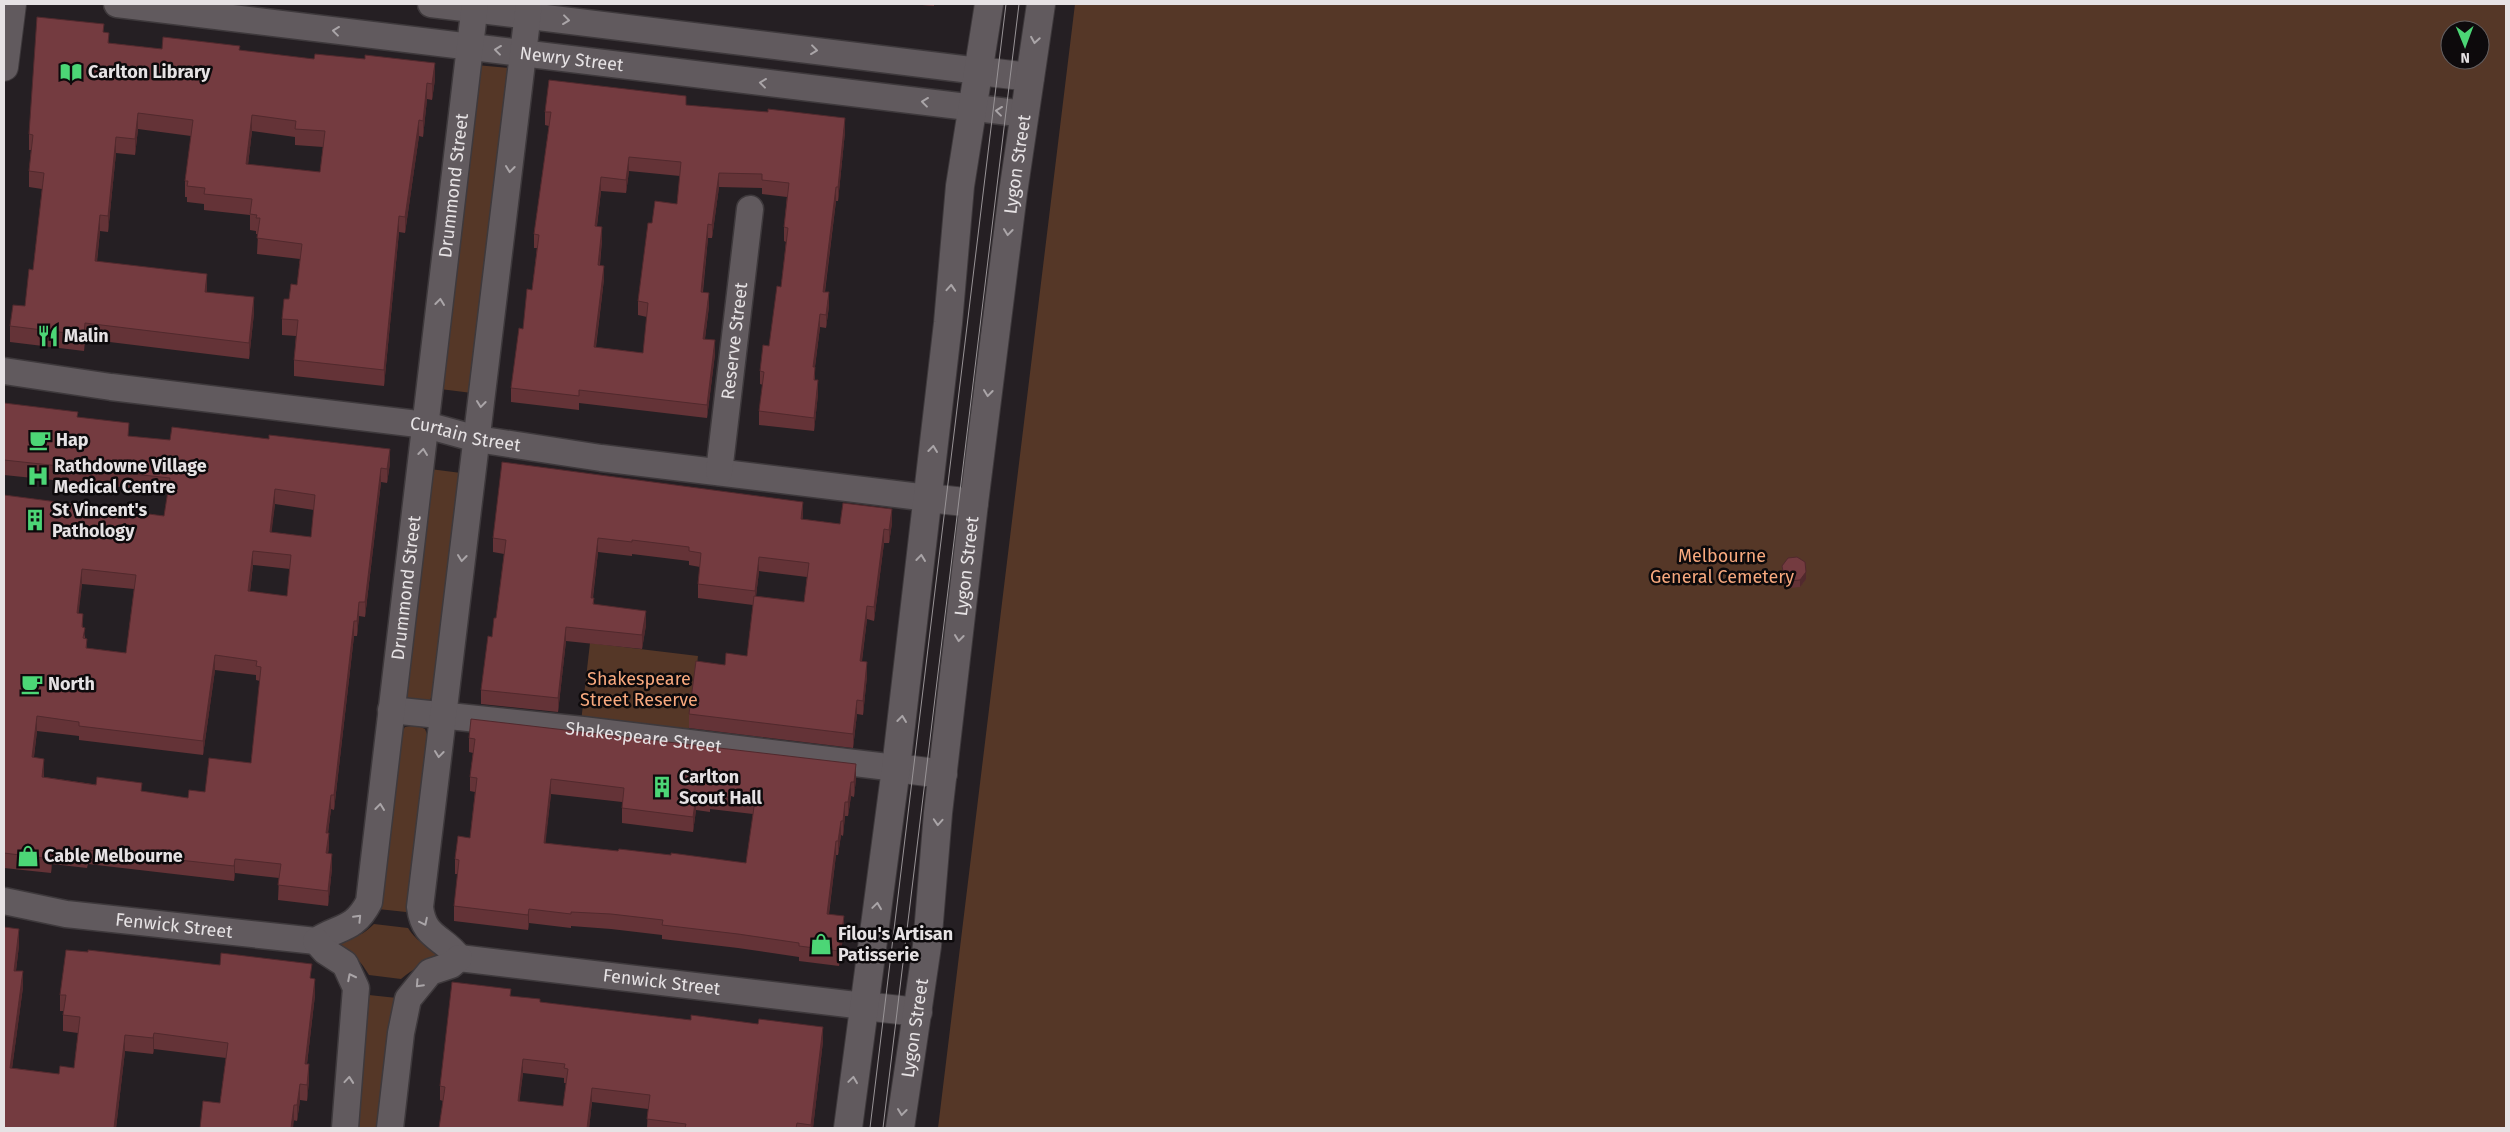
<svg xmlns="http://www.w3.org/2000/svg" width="2510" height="1132" viewBox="0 0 2510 1132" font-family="'Fira Sans',sans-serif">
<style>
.green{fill:#553727;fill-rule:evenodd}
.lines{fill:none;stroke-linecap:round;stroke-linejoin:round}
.minor-casing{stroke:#3e393c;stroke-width:29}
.tertiary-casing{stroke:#3e393c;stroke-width:30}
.minor{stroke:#615a5e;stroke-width:26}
.tertiary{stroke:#615a5e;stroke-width:28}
.tram{stroke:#999497;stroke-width:1}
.wall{fill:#643337;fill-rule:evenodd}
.shaded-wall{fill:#51292d}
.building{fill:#743b40;stroke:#51292d;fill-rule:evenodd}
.oneway{stroke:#aaa5a8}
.labels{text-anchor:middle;stroke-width:5;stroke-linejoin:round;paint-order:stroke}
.street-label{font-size:18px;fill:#e6e2e4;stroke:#0d0a0c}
.poi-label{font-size:18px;font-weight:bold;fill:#e6e2e4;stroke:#0d0a0c;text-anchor:start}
.park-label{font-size:18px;fill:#f8a97e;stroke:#0d0a0c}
</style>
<rect width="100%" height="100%" fill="#251f23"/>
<g class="green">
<path d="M1075,4H2506V1128H938ZM2450,30H2480V60H2450Z"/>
<path d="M476,65L509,68L472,393L440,389Z"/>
<path d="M430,469L461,473L433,694L430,700L418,702L407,697L405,691Z"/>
<path d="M590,643L698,656L688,735L581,722Z"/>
<path d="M416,725L425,729L428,737L406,912L378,909L400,735L405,727Z"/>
<path d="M374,924L408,928C418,943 428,948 445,951L444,963C424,962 415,967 401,979L369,975C358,957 354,954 333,950L334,938C352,939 361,937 374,924Z"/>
<path d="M369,995L397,998L383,1128H354Z"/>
</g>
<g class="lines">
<g class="minor-casing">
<g id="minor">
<path id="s1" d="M117,4L1025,114"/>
<path d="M431,4L979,71"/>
<path id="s2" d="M4,371L111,387L426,425L477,439L601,458L928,498"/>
<path id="s3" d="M719,472L750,209"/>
<path id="s4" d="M391,710L583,730L896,768"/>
<path id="s5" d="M4,901L66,914L316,941"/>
<path id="s6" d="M316,941C339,926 354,931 369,902L475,4"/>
<path d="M316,941L325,951L345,964L356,988L345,1128"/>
<path d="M459,958C443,936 424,939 420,907L529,4"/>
<path id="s7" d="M459,958L864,1006"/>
<path d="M390,1128L401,1033L408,999L430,972L451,965L459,958"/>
</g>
</g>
<g class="tertiary-casing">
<g id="tertiary">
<path d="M4,67L12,4"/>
<path d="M979,71L1030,77"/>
<path d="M928,498L974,503"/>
<path d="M896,768L943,774"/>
<path d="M864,1006L918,1012"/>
<path d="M848,1128L896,768L948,323L960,186L989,4"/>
<path id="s8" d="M900,1128L927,946L938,813L974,503L1013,193L1041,4"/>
</g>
</g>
<use href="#minor" class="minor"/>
<use href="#tertiary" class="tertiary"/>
<g class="tram">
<path d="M870,1128L1006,4"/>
<path d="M883,1128L1019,4"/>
</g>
</g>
<g class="wall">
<path d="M910,4H934V6Z"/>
<path d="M104,32L109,43L162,49L240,50L435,79L432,100L427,99L423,137L419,136L405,233L399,232L384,386L294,376V360L296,336L282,335V319L289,299L297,285L300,259L257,254L258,234H256V231L250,230V215L204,210V204L187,202V197H185V181L191,136L138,129L135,155L116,153L108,232L100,231L97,262L207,292L254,313L249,359L85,339L84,351L10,342V326L25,306L33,270L42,189L29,187V171L31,150H29V134ZM252,131L295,137V145L323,147L320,172L248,165Z"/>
<path d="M686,105L845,132L838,201H836L825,292L829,306L826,328L820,327L815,367V380L818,394L814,431L759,425V411L763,385L760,384V371L769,346L781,287L786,242L784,241V227L787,197L762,194V188L719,187L712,238H708L703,292L709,306L705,339L715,354L707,418L579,403V410L511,402V388L523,329L532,290L537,248H534V234L549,126L545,125V112ZM629,171L680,176L677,204L652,223L638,301V315L647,317L643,353L596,347L604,279L600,265L602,240L597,226L601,191L626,193Z"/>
<path d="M4,403L78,417L129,436L390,463L387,483L381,482L365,617L359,616L357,636H354L334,810L331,809L328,833L329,847L328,853L332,868L328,906L278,900L279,878L235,873L234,881L88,864L87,868L52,864L51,873L4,868V495L164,516L168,492L4,475ZM275,504L314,510L311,537L271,532ZM253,565L290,569L287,596L250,592ZM82,584L134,589L126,653L87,648L83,627L78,613ZM215,670L256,675V680L260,681L251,763L205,792L188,798L44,777V773L34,757L37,731L79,736V740L203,755Z"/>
<path d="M803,516L802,519L840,524L892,523L889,543H884L874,621L867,619L862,661L867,676L863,715L857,714L853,748L689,728V714L725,665L747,656L753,605L698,598V584L700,567L689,565V561L632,554V556L598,552L593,598L594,604L646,625L642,649L566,641L558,712L481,704V690L496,618L504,554L493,552V538ZM759,571L807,577L804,602L756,596Z"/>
<path d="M1782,566L1806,579L1800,587L1790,588L1784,582L1782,573Z"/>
<path d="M469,738L856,778L854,797L851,796L848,816H845L843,836L841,835L838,855H836L829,914L844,930L839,966L799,961V957L738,948L662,939V935L611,929L571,926V928L529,923L528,930L454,921V906L458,874H455V859L470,838L475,792L470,791V777L473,753L469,752ZM551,794L622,802V823L693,832L696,810L710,812V809L753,814L746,863L618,851L545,843Z"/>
<path d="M4,927L19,945L16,971L23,987L12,1068L59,1074L74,1068L78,1033L63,1031V1011H60V995L312,978L315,995L307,1064L309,1080L307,1101L300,1100L297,1121L220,1103L226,1058L154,1049L153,1054L125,1051L116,1128H4Z"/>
<path d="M511,996L540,1002L823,1041L813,1128H647L648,1109L592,1102L589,1128H439L443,1101L440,1100V1086ZM523,1073L564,1078V1083H566L563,1106L519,1102Z"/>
</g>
<g class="shaded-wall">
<path d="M435,63V79L432,100V84Z"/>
<path d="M427,83V99L423,137V121Z"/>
<path d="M138,113V129L135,155V139Z"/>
<path d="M252,115V131L246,180V164Z"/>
<path d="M845,118V132L838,201V187Z"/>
<path d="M419,120V136L405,233V217Z"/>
<path d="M116,137V153L108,232V216Z"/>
<path d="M629,157V171L626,193V180Z"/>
<path d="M719,173V187L712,238V225Z"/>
<path d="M601,177V191L595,240V226Z"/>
<path d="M836,187V201L823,305V292Z"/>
<path d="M100,215V231L95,277V261Z"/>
<path d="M399,216V232L384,386V370Z"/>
<path d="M708,224V238L701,305V292Z"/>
<path d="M602,227V240L598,279V265Z"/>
<path d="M604,266V279L594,360V347Z"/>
<path d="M207,274V290L205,308V292Z"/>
<path d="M829,292V306L826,328V315Z"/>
<path d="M709,293V306L703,353V339Z"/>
<path d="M254,297V313L249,359V343Z"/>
<path d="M820,314V327L813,381V367Z"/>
<path d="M85,323V339L84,351V335Z"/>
<path d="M715,340V354L707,418V405Z"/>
<path d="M818,380V394L814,431V418Z"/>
<path d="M390,449V463L387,483V469Z"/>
<path d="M381,468V482L365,617V602Z"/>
<path d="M275,489V504L270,546V532Z"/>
<path d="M803,502V516L801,533V519Z"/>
<path d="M892,509V523L889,543V530Z"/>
<path d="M884,529V543L874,621V607Z"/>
<path d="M598,538V552L591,612V598Z"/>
<path d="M253,551V565L248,606V591Z"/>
<path d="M759,557V571L755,605V591Z"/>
<path d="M82,569V584L77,628V613Z"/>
<path d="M1806,572V579L1800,587V580Z"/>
<path d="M359,602V616L357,636V621Z"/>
<path d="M867,606V619L860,675V661Z"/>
<path d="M646,611V625L642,649V635Z"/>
<path d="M354,621V636L334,810V795Z"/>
<path d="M566,627V641L558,712V698Z"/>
<path d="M215,655V670L203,755V741Z"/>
<path d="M867,662V676L863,715V701Z"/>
<path d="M857,700V714L853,748V734Z"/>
<path d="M37,716V731L32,771V757Z"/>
<path d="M44,759V773L42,792V777Z"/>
<path d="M856,764V778L854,797V782Z"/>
<path d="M551,779V794L544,857V843Z"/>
<path d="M851,782V796L848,816V802Z"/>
<path d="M331,795V809L326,847V833Z"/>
<path d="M696,796V810L693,832V817Z"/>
<path d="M845,802V816L843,836V821Z"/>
<path d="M841,821V835L838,855V841Z"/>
<path d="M329,833V847L326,867V853Z"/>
<path d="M836,841V855L827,928V914Z"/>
<path d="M52,849V864L51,873V859Z"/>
<path d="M332,854V868L328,906V891Z"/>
<path d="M235,859V873L234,881V866Z"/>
<path d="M529,909V923L528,930V915Z"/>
<path d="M844,916V930L839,966V951Z"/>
<path d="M19,929V945L14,987V971Z"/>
<path d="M23,971V987L10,1084V1068Z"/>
<path d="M315,979V995L305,1080V1064Z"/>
<path d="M823,1027V1041L813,1128H811Z"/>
<path d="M154,1033V1049L153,1054V1038Z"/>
<path d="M125,1035V1051L116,1128H114Z"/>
<path d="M523,1059V1073L518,1115V1101Z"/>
<path d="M309,1064V1080L307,1101V1085Z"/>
<path d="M300,1084V1100L297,1121V1105Z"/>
<path d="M592,1088V1102L589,1128H587Z"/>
<path d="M294,1105V1121L293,1128H291Z"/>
</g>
<g class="building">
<path d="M37,17L104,24L103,32L109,33L108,43L162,49L163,37L240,46L239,50L314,59L315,54L365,59V55L435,63L432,84L427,83L423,121L419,120L405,217L399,216L384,370L294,360L298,320L282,319L284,299H289L291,284L297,285L302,244L257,238L260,218H256L257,215L250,214L252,199L204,194L205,188L187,186L188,181H185L193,120L138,113L135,139L116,137L108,216L100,215L95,261L207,274L205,292L254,297L249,343L85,323L84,335L10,326L13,305L25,306L29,269L33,270L44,173L29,171L33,135L29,134ZM252,115L296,121L295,129L325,131L320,172L246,164Z"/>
<path d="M549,80L686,96V105L768,112V109L845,118L838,187H836L823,292H829L826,315L820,314L813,367H815L814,380H818L814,418L759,411L764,372L760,371L763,345L769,346L777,286L781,287L788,228L784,227L789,183L762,180V174L719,173L712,225L708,224L701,292L709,293L703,339L715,340L707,405L579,390V396L511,388L519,328L523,329L527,289L532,290L539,235L534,234L551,112H545ZM629,157L681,162L677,204L655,201L652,223H648L638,301L648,303L643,353L594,347L604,266L598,265L602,227L595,226L601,177L626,180Z"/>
<path d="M4,403L78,412L77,417L129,423L128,436L170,440L172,427L269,439V435L390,449L387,469L381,468L365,602H359L357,621H354L334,795H331L326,833H329L326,853L332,854L328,891L278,885L281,864L235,859L234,866L88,850L87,854L52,849L51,859L4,853V495L164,516L170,478L4,460ZM275,489L315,495L311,537L270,532ZM253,551L291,555L287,596L248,591ZM82,569L136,575L126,653L86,648L87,639L83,638L85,628L82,627L83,614L77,613ZM215,655L257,661L256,666L261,667L251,763L209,758L205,792L189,790L188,798L141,791L142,783L97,777L96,785L42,777L44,759L32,757L37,716L79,722V726L203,741Z"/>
<path d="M502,462L803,502L801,519L840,524L843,503L892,509L889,530L884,529L874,607L867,606L860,661L867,662L863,701L857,700L853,734L689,714L696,661L725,665L726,653L747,656L754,596L804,602L809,563L759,557L755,591L698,584L701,553L689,551V547L632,540V542L598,538L591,598H594L593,604L646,611L642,635L566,627L558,698L481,690L488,636L492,637L494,618H496L506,540L493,538Z"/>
<path d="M1797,557L1805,562L1806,572L1800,580L1790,581L1784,576L1782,566L1788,558Z"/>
<path d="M471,719L856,764L854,782H851L848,802H845L843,821H841L838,841H836L827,914L844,916L839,951L799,946V943L738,934L662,925L663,920L611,914L571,912V914L529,909L528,915L454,906L459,860L455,859L458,836L470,838L477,778L470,777L475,739L469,738ZM551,779L624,788L622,808L693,817L696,796L710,798V795L755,800L746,863L671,853V855L619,849L618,851L544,843Z"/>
<path d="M4,927L19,929L14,971H23L10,1068L59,1074L60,1066L74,1068L80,1017L63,1015L66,995H60L66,950L88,952V950L220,965L221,953L312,964L310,978L315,979L305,1064H309L307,1085L300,1084L297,1105H294L291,1128H200L203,1101L220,1103L228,1043L154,1033L153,1038L125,1035L114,1128H4Z"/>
<path d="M452,982L511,989L510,996L540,999V1002L691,1020V1015L758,1024L759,1019L823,1027L811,1125L797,1123L796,1128H685L686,1124L647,1119L650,1095L592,1088L587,1128H439L445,1087L440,1086ZM523,1059L565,1064L564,1068L568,1069L563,1106L518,1101Z"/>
</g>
<defs><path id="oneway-chevron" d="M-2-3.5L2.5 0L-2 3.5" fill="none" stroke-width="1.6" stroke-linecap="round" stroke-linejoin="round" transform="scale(1.25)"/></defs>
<g class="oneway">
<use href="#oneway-chevron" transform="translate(566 20) rotate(7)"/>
<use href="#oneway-chevron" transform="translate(336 31) rotate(-173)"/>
<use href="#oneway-chevron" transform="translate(1035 40) rotate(99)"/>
<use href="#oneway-chevron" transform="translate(498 50) rotate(-173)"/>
<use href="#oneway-chevron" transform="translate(814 50) rotate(7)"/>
<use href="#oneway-chevron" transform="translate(763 83) rotate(-173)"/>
<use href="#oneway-chevron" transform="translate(925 102) rotate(-173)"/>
<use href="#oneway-chevron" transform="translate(999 111) rotate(-173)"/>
<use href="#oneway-chevron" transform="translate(510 169) rotate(97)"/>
<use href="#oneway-chevron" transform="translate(1008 232) rotate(97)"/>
<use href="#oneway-chevron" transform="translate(951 288) rotate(-86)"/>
<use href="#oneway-chevron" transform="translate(440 302) rotate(-83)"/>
<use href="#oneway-chevron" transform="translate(988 393) rotate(97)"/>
<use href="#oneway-chevron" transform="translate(481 404) rotate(97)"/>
<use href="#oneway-chevron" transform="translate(933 449) rotate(-83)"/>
<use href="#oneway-chevron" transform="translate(423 452) rotate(-83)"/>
<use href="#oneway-chevron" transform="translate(462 558) rotate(97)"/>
<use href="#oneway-chevron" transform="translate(921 558) rotate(-83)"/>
<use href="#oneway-chevron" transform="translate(959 638) rotate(97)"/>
<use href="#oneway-chevron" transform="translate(902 719) rotate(-83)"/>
<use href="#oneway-chevron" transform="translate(439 754) rotate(97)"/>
<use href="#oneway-chevron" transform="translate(380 807) rotate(-83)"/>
<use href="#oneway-chevron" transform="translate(938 822) rotate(94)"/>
<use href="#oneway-chevron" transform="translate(877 906) rotate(-82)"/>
<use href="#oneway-chevron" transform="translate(358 918) rotate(-46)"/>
<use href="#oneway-chevron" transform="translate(424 922) rotate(64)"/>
<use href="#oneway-chevron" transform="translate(351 977) rotate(-117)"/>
<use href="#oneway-chevron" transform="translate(419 984) rotate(133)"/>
<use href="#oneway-chevron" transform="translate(349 1080) rotate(-85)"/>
<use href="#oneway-chevron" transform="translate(853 1080) rotate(-82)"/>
<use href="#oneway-chevron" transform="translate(902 1112) rotate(97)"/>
</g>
<defs>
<g id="library-bare" transform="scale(1.725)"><path d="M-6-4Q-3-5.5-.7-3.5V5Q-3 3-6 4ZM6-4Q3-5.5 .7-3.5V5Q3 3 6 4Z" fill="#4cd676" stroke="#0d0a0c" stroke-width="2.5" paint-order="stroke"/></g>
<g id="restaurant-bare" transform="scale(1.725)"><path d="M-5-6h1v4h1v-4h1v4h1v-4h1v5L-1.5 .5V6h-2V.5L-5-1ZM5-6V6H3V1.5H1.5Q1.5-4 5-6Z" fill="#4cd676" stroke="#0d0a0c" stroke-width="2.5" paint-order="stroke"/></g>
<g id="cafe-bare" transform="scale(1.725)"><path d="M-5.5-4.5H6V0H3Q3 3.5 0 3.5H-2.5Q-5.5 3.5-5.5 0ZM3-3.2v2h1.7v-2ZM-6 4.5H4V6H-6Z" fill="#4cd676" stroke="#0d0a0c" stroke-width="2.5" paint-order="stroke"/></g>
<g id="hospital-bare" transform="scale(1.725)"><path d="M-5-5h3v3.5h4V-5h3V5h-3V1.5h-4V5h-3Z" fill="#4cd676" stroke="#0d0a0c" stroke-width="2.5" paint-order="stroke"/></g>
<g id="building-bare" transform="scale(1.725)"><path d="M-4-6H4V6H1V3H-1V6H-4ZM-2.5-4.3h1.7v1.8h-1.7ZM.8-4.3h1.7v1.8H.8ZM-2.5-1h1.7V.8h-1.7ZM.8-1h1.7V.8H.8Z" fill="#4cd676" stroke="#0d0a0c" stroke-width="2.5" paint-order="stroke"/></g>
<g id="shop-bare" transform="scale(1.725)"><path d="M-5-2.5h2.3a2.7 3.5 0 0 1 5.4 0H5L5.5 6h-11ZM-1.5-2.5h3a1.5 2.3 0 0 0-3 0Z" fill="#4cd676" stroke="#0d0a0c" stroke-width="2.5" paint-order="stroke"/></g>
</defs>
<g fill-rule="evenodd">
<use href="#library-bare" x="71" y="72"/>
<use href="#restaurant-bare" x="48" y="336"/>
<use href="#cafe-bare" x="40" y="440"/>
<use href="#hospital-bare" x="38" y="476"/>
<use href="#building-bare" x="35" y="520"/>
<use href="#cafe-bare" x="32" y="684"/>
<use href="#building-bare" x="662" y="787"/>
<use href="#shop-bare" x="28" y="856"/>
<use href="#shop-bare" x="821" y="944"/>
</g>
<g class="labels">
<g class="street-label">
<text dy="6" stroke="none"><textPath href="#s1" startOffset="458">Newry Street</textPath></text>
<text dy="6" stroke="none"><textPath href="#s8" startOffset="971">Lygon Street</textPath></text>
<text dy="6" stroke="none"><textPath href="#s6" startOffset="789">Drummond Street</textPath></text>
<text dy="6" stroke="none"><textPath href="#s3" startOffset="132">Reserve Street</textPath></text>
<text dy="6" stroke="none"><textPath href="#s2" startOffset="466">Curtain Street</textPath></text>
<text dy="6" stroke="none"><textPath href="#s8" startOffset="566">Lygon Street</textPath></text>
<text dy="6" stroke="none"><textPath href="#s6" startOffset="384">Drummond Street</textPath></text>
<text dy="6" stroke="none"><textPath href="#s4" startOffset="254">Shakespeare Street</textPath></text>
<text dy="6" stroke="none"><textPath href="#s5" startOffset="172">Fenwick Street</textPath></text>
<text dy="6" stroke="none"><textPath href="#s7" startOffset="204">Fenwick Street</textPath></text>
<text dy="6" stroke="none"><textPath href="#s8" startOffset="101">Lygon Street</textPath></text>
</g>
<g class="poi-label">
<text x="88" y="78">Carlton Library</text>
<text x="64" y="342">Malin</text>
<text x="56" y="446">Hap</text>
<text x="54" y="472">Rathdowne Village<tspan x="54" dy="21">Medical Centre</tspan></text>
<text x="52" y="516">St Vincent's<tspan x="52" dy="21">Pathology</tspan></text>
<text x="48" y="690">North</text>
<text x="679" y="783">Carlton<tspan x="679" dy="21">Scout Hall</tspan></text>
<text x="44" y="862">Cable Melbourne</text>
<text x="838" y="940">Filou's Artisan<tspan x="838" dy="21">Patisserie</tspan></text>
</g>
<g class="park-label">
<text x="1722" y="562">Melbourne<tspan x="1722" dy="21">General Cemetery</tspan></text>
<text x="639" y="685">Shakespeare<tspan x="639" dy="21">Street Reserve</tspan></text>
</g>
</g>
<rect width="2510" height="1132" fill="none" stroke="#e6e2e4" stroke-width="10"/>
<g transform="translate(2465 45) rotate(179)"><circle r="24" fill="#0d0a0c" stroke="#646062"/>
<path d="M0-4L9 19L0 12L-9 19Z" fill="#4cd676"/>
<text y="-8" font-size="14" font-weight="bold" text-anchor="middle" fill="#e6e2e4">N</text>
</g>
</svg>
